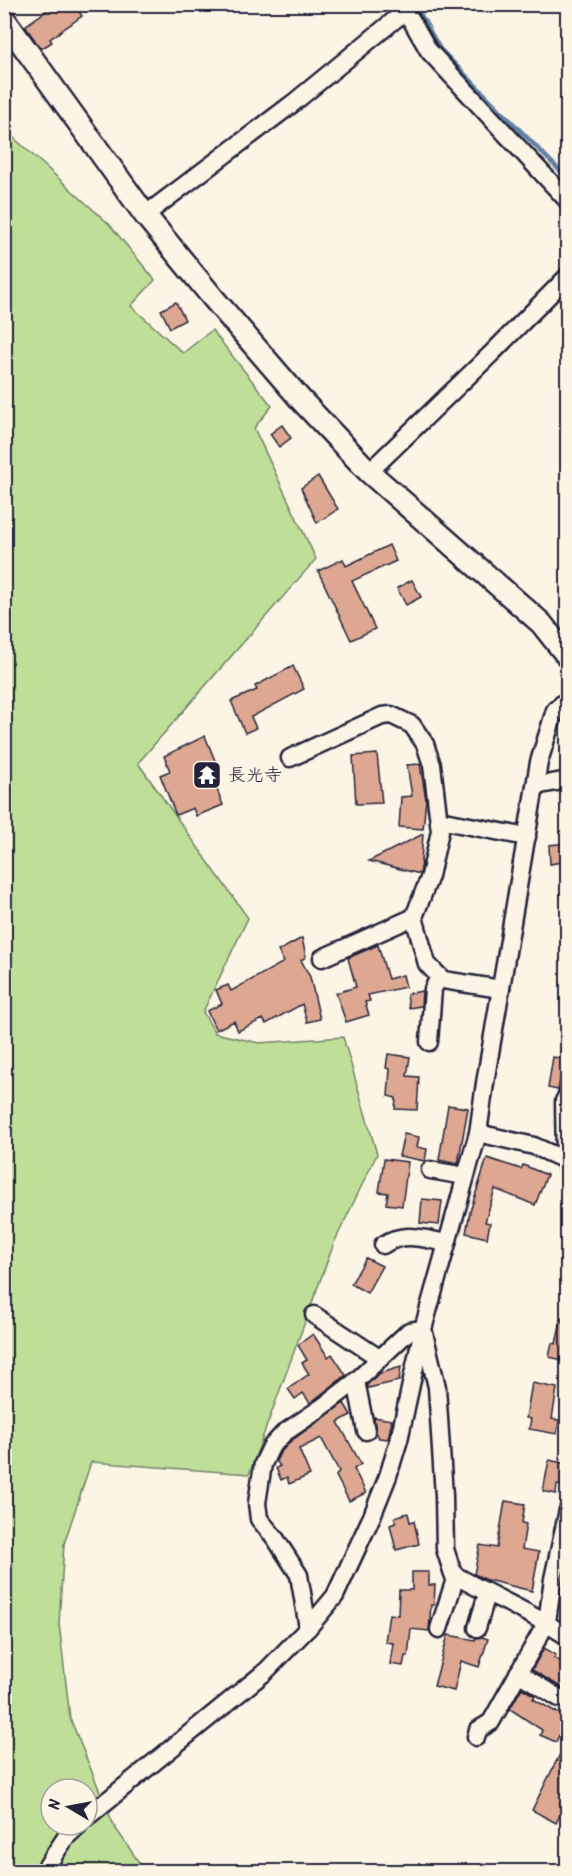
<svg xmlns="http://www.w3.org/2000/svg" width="572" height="1876" viewBox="0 0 572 1876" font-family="Kalam,'Klee One',sans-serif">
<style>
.green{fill:#bfdf98;stroke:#70806a;stroke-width:1.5;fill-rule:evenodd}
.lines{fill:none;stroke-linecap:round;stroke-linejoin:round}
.stream{stroke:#6083a3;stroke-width:4.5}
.building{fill:#dda792;stroke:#22223b;stroke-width:1.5}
.minor-casing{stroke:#22223b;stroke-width:21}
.tertiary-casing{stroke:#22223b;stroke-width:26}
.minor{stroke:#fcf5e5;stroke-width:16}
.tertiary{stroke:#fcf5e5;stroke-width:21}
.labels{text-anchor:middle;stroke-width:6;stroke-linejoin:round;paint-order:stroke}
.poi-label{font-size:18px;fill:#22223b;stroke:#fcf5e5;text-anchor:start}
</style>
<rect width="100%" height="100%" fill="#fcf5e5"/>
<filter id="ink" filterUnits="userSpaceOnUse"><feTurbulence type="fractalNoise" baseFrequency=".0167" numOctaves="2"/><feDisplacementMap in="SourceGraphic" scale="12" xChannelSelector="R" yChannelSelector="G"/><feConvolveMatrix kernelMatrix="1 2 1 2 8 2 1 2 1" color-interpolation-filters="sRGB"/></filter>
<g filter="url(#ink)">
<path class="green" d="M4,129L109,224L155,280L131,306L183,353L212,330L272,406L254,428L316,559L138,763L248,918L203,1012L215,1033L259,1043L343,1037L377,1154L334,1243L249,1474L91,1462L64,1544L59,1623L70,1718L114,1826L145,1871H5ZM51,1789H87V1825H51Z"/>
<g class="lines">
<path class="stream" d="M421,15L440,49L568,179"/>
</g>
<g class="building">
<path d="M56,4H74L82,16L50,39L52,42L41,49L25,26Z"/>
<path d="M176,302L185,320L170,328L161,310Z"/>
<path d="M282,425L291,438L279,447L270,434Z"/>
<path d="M318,476L338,509L317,523L301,488Z"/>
<path d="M389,545L396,561L352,581L375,629L351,640L318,571L343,559L346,566Z"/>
<path d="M412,580L421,597L406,605L397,588Z"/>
<path d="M293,666L304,689L251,717L256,728L245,733L231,701L257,690L255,686Z"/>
<path d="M205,736L216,763L213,765L216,772L211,774L223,805L196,816L193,808L176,815L160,775L170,771L164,756Z"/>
<path d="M377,754L382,803L356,804L353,756Z"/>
<path d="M420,764L426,800L423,829L399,827L401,797L412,796L407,765Z"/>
<path d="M423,834L421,862H422L420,874L369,861Z"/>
<path d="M567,843V861L550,864L549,845Z"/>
<path d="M302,938L306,957L301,960L310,977L320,1019L307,1022L302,1004L266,1024L263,1019L238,1031L234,1021L216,1030L207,1011L222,1004L216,990L228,985L231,991L284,962L278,951Z"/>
<path d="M378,945L388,979L403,975L406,987L368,995L370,1001L365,1002L369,1015L346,1022L336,993L356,987L348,958Z"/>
<path d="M422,991L421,1006L409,1008L407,994Z"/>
<path d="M388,1054L410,1057L407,1076L419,1077L417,1110L395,1109L396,1098L388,1096L390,1069L386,1068Z"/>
<path d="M553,1057L564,1059L558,1090L548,1088Z"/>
<path d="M448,1105L468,1108L458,1164L439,1160Z"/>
<path d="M404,1134L419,1137L417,1147L427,1149L425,1161L399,1156Z"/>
<path d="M487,1158L521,1169L523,1165L547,1175L535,1205L495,1189L485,1222L490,1223L487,1238L466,1233L470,1212Z"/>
<path d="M384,1159L408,1162L402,1206L386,1204L388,1193L379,1192Z"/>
<path d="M422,1199L442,1201L439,1225L420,1223Z"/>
<path d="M366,1258L382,1266L367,1293L351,1284Z"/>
<path d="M562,1317L567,1318V1361L549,1357L552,1343L556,1344Z"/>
<path d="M313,1334L328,1357L332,1354L346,1375L310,1403L303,1393L295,1399L288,1389L309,1374L302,1363L307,1360L298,1345Z"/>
<path d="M401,1367L399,1381L368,1388L367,1385L378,1374Z"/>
<path d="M532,1383L557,1388L552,1419L559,1420L557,1434L529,1429L531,1419L526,1418Z"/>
<path d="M344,1403L351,1415L338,1422L361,1464L354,1469L366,1493L349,1501L336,1476L339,1471L321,1438L299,1449L310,1475L289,1484L287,1477L281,1480L276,1468L280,1466L276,1461L280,1453L291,1441Z"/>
<path d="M374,1417L392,1420L388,1439L379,1438L376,1432Z"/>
<path d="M549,1460L567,1464L563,1486L557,1485L556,1494L543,1491Z"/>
<path d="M505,1501L525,1504L522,1523L526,1524L522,1549L539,1552L532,1591L487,1580L474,1574L480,1545L497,1548Z"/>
<path d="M408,1513L410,1522L414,1521L419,1544L396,1550L390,1525L396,1523L395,1517Z"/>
<path d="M412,1572H429V1585H435L434,1605H431L429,1631L411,1629L408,1656H405L403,1666L390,1664L393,1643L385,1642L389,1614L398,1615L399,1590H412Z"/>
<path d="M448,1635L475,1640L476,1638L482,1637L488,1639L479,1667L461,1661L454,1691L434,1686Z"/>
<path d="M544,1648L556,1655L554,1658L567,1665V1683L564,1689L532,1670Z"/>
<path d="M522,1688L535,1696L533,1699L567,1718L556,1742L540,1735L542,1730L510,1709Z"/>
<path d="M567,1740V1789L560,1804L564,1807L556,1823L532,1810Z"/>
</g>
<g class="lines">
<g class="minor-casing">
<g id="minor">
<path d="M402,4L429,51L568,201"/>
<path d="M145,215L292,104L414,4"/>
<path d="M369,472L493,352L568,276"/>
<path d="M290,758L382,716L391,715L412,725L425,744L432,765L440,831L430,876L414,917"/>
<path d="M535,786L568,780"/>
<path d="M439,820L527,837"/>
<path d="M322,958L414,917L427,964L443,980L501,989"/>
<path d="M429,1042L433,989L439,977"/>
<path d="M478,1133L534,1146L565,1160L568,1173"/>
<path d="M565,1160L564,1101L568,1094"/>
<path d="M430,1170L465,1176"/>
<path d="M383,1245C404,1231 423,1239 447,1243"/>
<path d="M314,1315L379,1358"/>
<path d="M424,1333L437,1387L444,1496L445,1549L453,1574C490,1596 532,1612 568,1637"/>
<path d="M356,1381L366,1431"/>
<path d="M308,1628L299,1575L275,1538L259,1519L257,1503L263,1464L271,1447L284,1433L321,1408L356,1381L409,1331L423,1329"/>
<path d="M477,1628L487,1594"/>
<path d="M439,1629L456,1576"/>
<path d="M518,1673L559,1698"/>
<path d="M476,1737L478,1730L491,1722L547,1622L553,1579L568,1510"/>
<path d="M87,1817L265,1672L308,1628L335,1596L372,1516L388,1476L399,1440L423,1329L478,1133L485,1083L539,762L555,710L568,699"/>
<path d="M43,1872L66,1837L79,1825"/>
</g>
</g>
<g class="tertiary-casing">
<path id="tertiary" d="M4,19L145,215L214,299L301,400L369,472L541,623L568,657"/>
</g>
<use href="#minor" class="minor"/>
<use href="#tertiary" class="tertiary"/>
</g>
</g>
<defs>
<g id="temple-square" transform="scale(1.5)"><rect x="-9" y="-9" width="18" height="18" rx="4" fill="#22223b" stroke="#fcf5e5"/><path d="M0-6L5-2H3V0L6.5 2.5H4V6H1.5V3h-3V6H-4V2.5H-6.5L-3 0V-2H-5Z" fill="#fff"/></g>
</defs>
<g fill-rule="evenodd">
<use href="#temple-square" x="207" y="775"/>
</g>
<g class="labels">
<g class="poi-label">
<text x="228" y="781">長光寺</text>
</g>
</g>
<rect width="572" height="1876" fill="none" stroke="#fcf5e5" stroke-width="24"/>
<rect x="12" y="12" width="548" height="1852" fill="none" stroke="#22223b" stroke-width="2" filter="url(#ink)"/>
<g transform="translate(69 1807) rotate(280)"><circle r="28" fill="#fcf5e5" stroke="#a5a1a1" stroke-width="1.5"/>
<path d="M0-4.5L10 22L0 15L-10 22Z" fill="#22223b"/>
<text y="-9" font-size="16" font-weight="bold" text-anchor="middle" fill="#22223b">N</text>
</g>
</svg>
